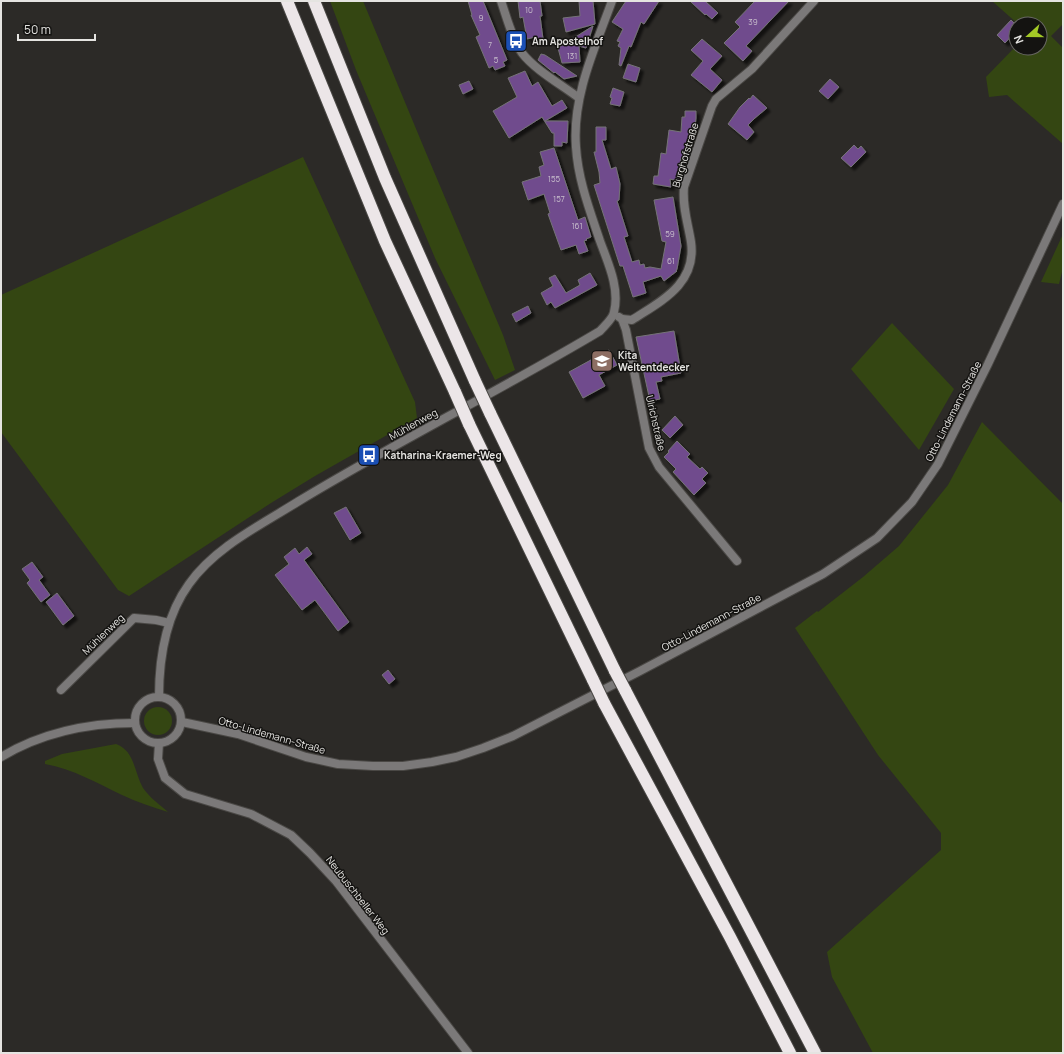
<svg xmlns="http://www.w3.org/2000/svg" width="1064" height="1054" viewBox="0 0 1064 1054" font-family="Manrope,sans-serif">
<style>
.green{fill:#344612}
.building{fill:#704b8d;stroke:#757377;filter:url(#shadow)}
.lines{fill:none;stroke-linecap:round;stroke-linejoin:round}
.minor-casing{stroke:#4a4845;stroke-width:10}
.tertiary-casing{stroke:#4a4845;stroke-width:10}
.motorway-casing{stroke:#4a4845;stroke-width:14}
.minor{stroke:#7b7979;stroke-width:8}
.tertiary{stroke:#7b7979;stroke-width:8}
.motorway{stroke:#ece6e8;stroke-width:12}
.motorway-bridge-casing{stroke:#4a4845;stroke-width:14;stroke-linecap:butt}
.motorway-bridge{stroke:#ece6e8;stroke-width:12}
.labels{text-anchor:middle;stroke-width:3;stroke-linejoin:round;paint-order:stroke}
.number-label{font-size:8px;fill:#c8becc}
.poi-label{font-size:10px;font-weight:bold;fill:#e5e4e1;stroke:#141311;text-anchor:start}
.street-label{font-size:10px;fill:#e5e4e1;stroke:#141311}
</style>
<defs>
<filter id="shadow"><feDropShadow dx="3.5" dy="3.5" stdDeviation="1" flood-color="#0009"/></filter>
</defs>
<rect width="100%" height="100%" fill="#2c2a27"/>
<g class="green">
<path d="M330,1H363L424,148L503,335L515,370L495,380L435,258L356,70Z"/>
<path d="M992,1H1063V24L1051,36L1063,48V144L1007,95L989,97L986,77L1016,46V48H1040V24H1018Z"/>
<path d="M303,157L415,402L417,418L315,476L271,503L129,596L118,590L1,432V295Z"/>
<path d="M1063,234V268L1059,284L1041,282Z"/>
<path d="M892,323L954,389L919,450L851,369Z"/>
<path d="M982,422L1063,504V1053H873L832,977L827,952L941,850V833L878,755L795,628L817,611L818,612L863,577L899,546L948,485Z"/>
<circle cx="158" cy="721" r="14"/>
<path d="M116,744C135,751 134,772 143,788C150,798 159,804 168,812C152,807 137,802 122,795C97,783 73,769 45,764V761L62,754Z"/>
</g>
<g class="building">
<path d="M468,1H483L507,60L503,62L505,66L495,70L493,66L489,68L476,37L480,35L471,15H472Z"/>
<path d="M518,1H540L542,16H540L543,39L536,41L535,37L527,39L523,17L520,18Z"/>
<path d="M579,1H593L595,24L566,32L563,18L580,16Z"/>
<path d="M626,1H659L644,24L641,22L631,47L629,46L621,66L619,65L621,48L618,46L620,42L617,41L623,29L612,22Z"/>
<path d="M690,1H705L718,13L712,19L706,14L705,15Z"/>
<path d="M755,1H789L746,46L752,51L743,61L724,43L740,27L735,22Z"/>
<path d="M1011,20L1016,25V31L1005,43L997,35Z"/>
<path d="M593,26L586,48L579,46L580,62L562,63L558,48Z"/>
<path d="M702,39L722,56L710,69L722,80L712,92L691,75L703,61L691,50Z"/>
<path d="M541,54L545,55L577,76L564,79L555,72L554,73L538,60Z"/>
<path d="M628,64L640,68L636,82L623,78Z"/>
<path d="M525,71L532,86L538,82L552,106L562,100L567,108L545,121H568L567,143L562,142V146H554V133H552L542,117L509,138L493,111L517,97L508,78Z"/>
<path d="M830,79L839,87L828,99L819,91Z"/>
<path d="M469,81L473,89L463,94L459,85Z"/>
<path d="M613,88L624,92L620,106L610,104L612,98L610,97Z"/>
<path d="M753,95L767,108L755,118L748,125L754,132L747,140L728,124L740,107L749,98L750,99Z"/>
<path d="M685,111H696V118L694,135L689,134L685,158H681L678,181L670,179L671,187L653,184L654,176H658L661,153L666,154L669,130L681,132L682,117H685Z"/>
<path d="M596,127H606V140H602L611,169L616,167L620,184L619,200L617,201L628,236L624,237L632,262L639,260L640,265L644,264L645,268L650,267L661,269L666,242L662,241L654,200L673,197L681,246L677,269L676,271H677L664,281L661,276L643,282L646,293L633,297L623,266H620L594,185L600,183L599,172L594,152H596Z"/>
<path d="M854,145L858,149L861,146L866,152L851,167L841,158Z"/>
<path d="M554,148L578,220L585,217L591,237L586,239L587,240L584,241L588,251L579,254L576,245L561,250L548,214L550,213L544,194L528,200L522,182L541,176L539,167L544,165L540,152Z"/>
<path d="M590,273L597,285L555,308L551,302L547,305L541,293L553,286L549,278L555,275L566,293L580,285L578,280Z"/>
<path d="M528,306L531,313L516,322L512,314Z"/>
<path d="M674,331L681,373L661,377L662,381L656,382L660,399L650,401L636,337Z"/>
<path d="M609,350L617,365L599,375L605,386L583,398L569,372Z"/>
<path d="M675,416L683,425L670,438L662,430Z"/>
<path d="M677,441L690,454L687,457L700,469L702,467L708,473L702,479L706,483L694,495L673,472L676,469L664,457L669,452L668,451Z"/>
<path d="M346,507L361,533L350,540L334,513Z"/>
<path d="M307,547L312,554L304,560L349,622L338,631L315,600L302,610L275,575L289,564L284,557L295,548L299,554Z"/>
<path d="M32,562L43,577L39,580L50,595L41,602L27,583L30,580L22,569Z"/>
<path d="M57,593L74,616L63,625L46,602Z"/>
<path d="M388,670L395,679L389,684L382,675Z"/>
</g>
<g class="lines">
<g class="minor-casing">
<g id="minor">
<path d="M501,1C507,18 512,39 522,53C535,70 562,85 579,98"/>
<path d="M619,317L622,319L626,330L649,448L659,467L737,561"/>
<path d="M622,319L632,320C661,301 697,284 691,242C688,223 682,206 684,187L712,106L716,99L752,69L814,1"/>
<path d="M61,690L134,618L156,620L169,623"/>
<path d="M159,697C159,658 165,617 189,584C215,547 261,525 299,501C398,441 501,390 600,331C604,326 613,319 614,312C620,288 608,263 600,241C590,211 578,180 576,147C572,96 595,48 612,1"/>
<path d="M159,743L158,759L165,778L185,794L251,814L291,835L310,853L336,881L468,1053"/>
</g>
</g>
<g class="tertiary-casing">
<g id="tertiary">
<circle cx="158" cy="720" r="23"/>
<path d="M182,722L238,734L306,757L338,764L373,766H403L432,762L456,757L483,748L513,736L640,671L823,574L877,538L912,502L938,464L988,364L1063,204"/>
<path d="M1,757C41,733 89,723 135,723"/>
</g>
</g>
<g class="motorway-casing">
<g id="motorway">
<path d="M287,1L385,241L455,392"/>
<path d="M314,1L385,178L475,381"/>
<path d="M490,413L615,671"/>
<path d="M469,424L593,680"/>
<path d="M625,690L815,1053"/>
<path d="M604,703L730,937L790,1053"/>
</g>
</g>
<use href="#minor" class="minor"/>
<use href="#tertiary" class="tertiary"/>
<use href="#motorway" class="motorway"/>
<g class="motorway-bridge-casing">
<g id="motorway-bridge">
<path d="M475,381L490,413"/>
<path d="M455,392L469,424"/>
<path d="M615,671L625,690"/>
<path d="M593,680L604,703"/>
</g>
</g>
<use href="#motorway-bridge" class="motorway-bridge"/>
</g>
<defs>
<g id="bus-square" transform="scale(1.15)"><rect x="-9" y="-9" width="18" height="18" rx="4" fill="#1a4fb4" stroke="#141311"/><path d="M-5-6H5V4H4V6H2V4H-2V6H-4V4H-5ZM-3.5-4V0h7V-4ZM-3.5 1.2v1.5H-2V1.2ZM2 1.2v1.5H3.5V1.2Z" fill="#fff"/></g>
<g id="school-square" transform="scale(1.15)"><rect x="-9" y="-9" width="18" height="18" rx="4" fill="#8d6e63" stroke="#141311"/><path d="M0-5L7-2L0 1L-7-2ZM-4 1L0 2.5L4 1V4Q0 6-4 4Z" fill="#fff"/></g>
</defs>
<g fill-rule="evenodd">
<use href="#bus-square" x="516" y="41"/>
<use href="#school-square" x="602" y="361"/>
<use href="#bus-square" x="369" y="455"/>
</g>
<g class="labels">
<g class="number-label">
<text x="529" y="13">10</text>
<text x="481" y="21">9</text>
<text x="753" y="25">39</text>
<text x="490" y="48">7</text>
<text x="572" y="59">131</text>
<text x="496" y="63">5</text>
<text x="554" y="182">155</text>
<text x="559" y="202">157</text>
<text x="577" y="229">161</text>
<text x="670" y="237">59</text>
<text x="671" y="264">61</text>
</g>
<g class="poi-label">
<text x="532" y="45">Am Apostelhof</text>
<text x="618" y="359">Kita<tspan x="618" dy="12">Weltentdecker</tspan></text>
<text x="384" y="459">Katharina-Kraemer-Weg</text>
</g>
<g class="street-label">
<text transform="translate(685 155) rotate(-73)" y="4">Burghofstraße</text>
<text transform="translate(953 411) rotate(-63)" y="4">Otto-Lindemann-Straße</text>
<text transform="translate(656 423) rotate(77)" y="4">Ulrichstraße</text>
<text transform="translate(413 424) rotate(-29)" y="4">Mühlenweg</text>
<text transform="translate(711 622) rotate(-28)" y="4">Otto-Lindemann-Straße</text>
<text transform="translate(103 634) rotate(-44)" y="4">Mühlenweg</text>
<text transform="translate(272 735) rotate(16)" y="4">Otto-Lindemann-Straße</text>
<text transform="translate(358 895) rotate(52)" y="4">Neubuschbeller Weg</text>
</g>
</g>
<rect width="1064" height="1054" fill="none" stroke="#e5e4e1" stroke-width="4"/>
<g transform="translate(1028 36) rotate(249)"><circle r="19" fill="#141311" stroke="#686764"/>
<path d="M0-3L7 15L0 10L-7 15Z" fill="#a3c926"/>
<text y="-6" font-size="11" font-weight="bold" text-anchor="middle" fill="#e5e4e1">N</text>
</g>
<path d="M18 34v6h77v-6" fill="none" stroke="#e5e4e1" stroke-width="2"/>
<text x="24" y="34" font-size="12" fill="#e5e4e1" stroke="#141311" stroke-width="3" paint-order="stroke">50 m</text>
</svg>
